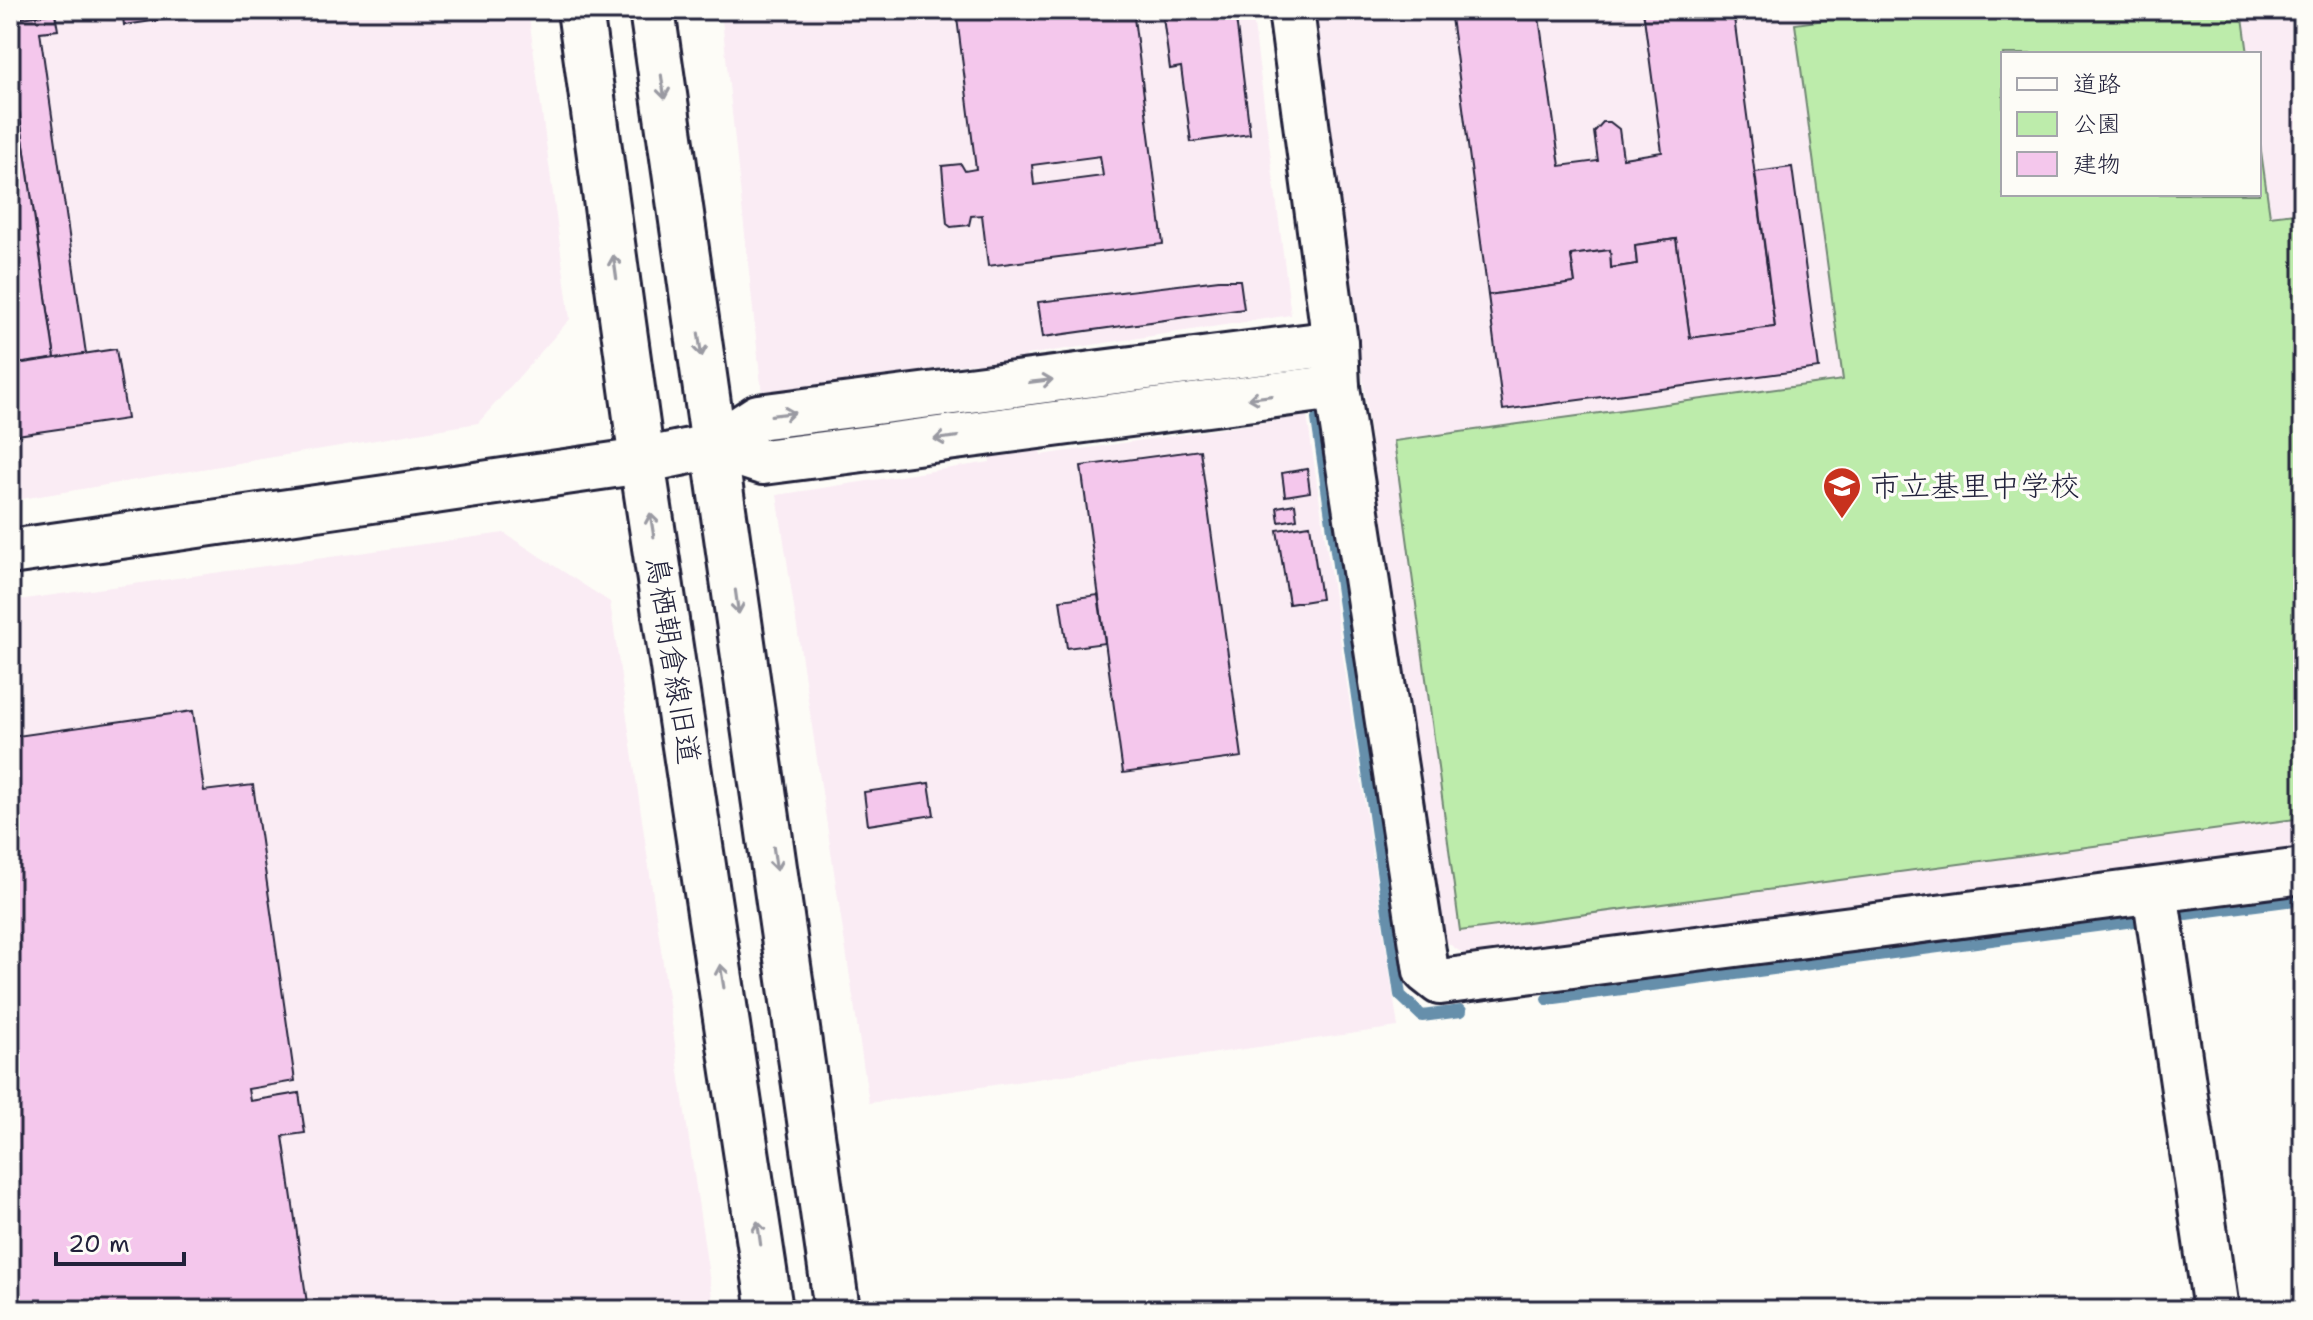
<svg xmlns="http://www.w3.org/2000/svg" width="2313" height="1320" viewBox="0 0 2313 1320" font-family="'Shantell Sans','Klee One',sans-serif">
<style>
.built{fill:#faecf4;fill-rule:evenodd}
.green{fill:#bdecab;stroke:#708773;stroke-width:2}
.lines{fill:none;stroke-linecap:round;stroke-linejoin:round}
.stream{stroke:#668fab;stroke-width:12}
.building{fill:#f4c7ec;stroke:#22223b;stroke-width:2;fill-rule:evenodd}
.minor-casing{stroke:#22223b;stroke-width:50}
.tertiary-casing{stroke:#22223b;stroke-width:50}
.minor{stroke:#fdfcf7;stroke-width:44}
.tertiary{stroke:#fdfcf7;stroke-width:44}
.oneway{stroke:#9a9aa2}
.labels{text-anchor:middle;stroke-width:7;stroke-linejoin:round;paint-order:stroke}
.poi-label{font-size:30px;fill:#22223b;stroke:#fdfcf7;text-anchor:start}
.street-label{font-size:30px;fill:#22223b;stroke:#fdfcf7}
</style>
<rect width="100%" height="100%" fill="#fdfcf7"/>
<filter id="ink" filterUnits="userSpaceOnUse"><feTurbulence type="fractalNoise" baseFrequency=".0125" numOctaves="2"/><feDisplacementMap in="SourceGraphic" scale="16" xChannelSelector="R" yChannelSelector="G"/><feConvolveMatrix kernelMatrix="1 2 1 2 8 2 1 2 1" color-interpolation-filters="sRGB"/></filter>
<g filter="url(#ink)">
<g class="built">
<path d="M10,10H528L570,319L478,423L10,501Z"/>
<path d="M721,10H1252L1291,315L1026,355L1041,455L1307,416L1398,1027L869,1103L777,495L990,462L975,363L762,394Z"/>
<path d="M1313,10H2303V846L1469,958L1438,936ZM2003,54H2259V194H2003Z"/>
<path d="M504,533L610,602L714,1310H10V601Z"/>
</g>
<path class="green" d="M1898,10H2242L2248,54H2003V194H2259V137L2270,216L2303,212V818L1460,931L1394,441L1843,380L1795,24Z"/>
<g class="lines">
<g class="stream">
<path d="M1317,419L1400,995L1422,1016L1461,1011"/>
<path d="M2186,914L2303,899"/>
<path d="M1547,999L2134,921"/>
</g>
</g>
<g class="building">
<path d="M10,10H71V11L10,20Z"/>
<path d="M122,10H187L188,16L124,25Z"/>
<path d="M956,10H1133L1163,244L988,266L982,215L971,216L969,225L951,227L947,224L942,166L961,164L965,171L976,169ZM1100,156L1103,176L1034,185L1032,165Z"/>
<path d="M1162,10H1235L1250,134L1191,142L1181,67L1170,69Z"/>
<path d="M1450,10H1538L1560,166L1598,161L1594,132L1603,122H1610L1619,129L1623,158L1662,152L1643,10H1733L1775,327L1690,338L1676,239L1635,245L1637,264L1611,268L1610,250L1571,255L1575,283L1488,295Z"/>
<path d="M55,13L58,30L40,32L86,354L55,359L10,49V20Z"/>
<path d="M10,49L55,359L10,365Z"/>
<path d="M1792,167L1819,368L1503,410L1488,295L1575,283L1571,255L1610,250L1611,268L1637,264L1635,245L1676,239L1690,338L1775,327L1755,172Z"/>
<path d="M1219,280H1240L1244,309L1043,337L1038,302Z"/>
<path d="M116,349L127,419L10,436V365Z"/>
<path d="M1200,450L1242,757L1123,773L1081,466Z"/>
<path d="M1307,469L1310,492L1285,496L1282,473Z"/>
<path d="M1295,504L1297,519L1279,522L1277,507Z"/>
<path d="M1310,525L1321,599L1289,604L1277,530Z"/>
<path d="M1098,595L1105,643L1067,648L1060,600Z"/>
<path d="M193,711L204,791L253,785L295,1081L248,1089L250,1101L299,1093L305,1133L283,1136L308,1310H10V737Z"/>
<path d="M929,783L934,815L868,825L864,792Z"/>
</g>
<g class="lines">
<g class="minor-casing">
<g id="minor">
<path d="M1291,10L1335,343L1337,387L1426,971L1440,982L2303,871"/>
<path d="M714,446L758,417L1335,343"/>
<path d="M714,446L763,462L1337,387"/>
<path d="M2155,891L2216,1310"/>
</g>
</g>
<g class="tertiary-casing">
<g id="tertiary">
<path d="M580,10L642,461L770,1310"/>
<path d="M652,10L837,1310"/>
<path d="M10,552L642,461L714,446"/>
</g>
</g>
<use href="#minor" class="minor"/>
<use href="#tertiary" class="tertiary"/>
</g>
<defs><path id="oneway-shaft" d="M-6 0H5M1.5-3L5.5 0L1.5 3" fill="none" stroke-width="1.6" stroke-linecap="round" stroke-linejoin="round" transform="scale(2)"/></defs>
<g class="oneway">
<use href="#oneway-shaft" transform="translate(663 87) rotate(82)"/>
<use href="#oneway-shaft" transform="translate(615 267) rotate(-98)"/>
<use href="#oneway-shaft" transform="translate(700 345) rotate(82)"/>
<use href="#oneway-shaft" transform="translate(1041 381) rotate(-7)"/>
<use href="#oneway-shaft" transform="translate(1260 397) rotate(173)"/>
<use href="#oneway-shaft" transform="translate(783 414) rotate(-7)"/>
<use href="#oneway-shaft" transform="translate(946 438) rotate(173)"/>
<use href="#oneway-shaft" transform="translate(652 525) rotate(-99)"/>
<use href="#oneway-shaft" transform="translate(737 602) rotate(82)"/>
<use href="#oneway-shaft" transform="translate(775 859) rotate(82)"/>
<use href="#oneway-shaft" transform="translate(722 976) rotate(-99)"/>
<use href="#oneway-shaft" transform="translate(759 1233) rotate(-98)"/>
</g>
</g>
<defs>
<g id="school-pin" transform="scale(2)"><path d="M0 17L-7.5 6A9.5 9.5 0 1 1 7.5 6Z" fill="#c8321e" stroke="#fdfcf7"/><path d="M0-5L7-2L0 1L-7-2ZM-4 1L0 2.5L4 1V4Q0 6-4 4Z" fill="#fff"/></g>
</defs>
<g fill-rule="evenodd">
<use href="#school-pin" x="1842" y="486"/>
</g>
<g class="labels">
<g class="poi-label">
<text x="1870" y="496">市立基里中学校</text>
</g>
<g class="street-label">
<text transform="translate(673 660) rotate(81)" y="10">鳥栖朝倉線旧道</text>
</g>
</g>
<rect width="2313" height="1320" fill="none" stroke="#fdfcf7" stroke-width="40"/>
<rect x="20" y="20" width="2273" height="1280" fill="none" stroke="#22223b" stroke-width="3" filter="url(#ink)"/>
<rect x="2001" y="52" width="260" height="144" fill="#fdfcf7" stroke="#a5a5ac" stroke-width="2"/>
<rect x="2017" y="78" width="40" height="12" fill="#fdfcf7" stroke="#a5a5ac" stroke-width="2"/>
<text x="2073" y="92" font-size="24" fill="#22223b">道路</text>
<rect x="2017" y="112" width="40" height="24" fill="#bdecab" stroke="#a5a5ac" stroke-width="2"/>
<text x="2073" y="132" font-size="24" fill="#22223b">公園</text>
<rect x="2017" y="152" width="40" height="24" fill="#f4c7ec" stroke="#a5a5ac" stroke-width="2"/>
<text x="2073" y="172" font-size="24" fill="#22223b">建物</text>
<path d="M56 1252v12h128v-12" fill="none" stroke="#22223b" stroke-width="4"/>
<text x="68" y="1252" font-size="24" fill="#22223b" stroke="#fdfcf7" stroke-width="6" paint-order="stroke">20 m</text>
</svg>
